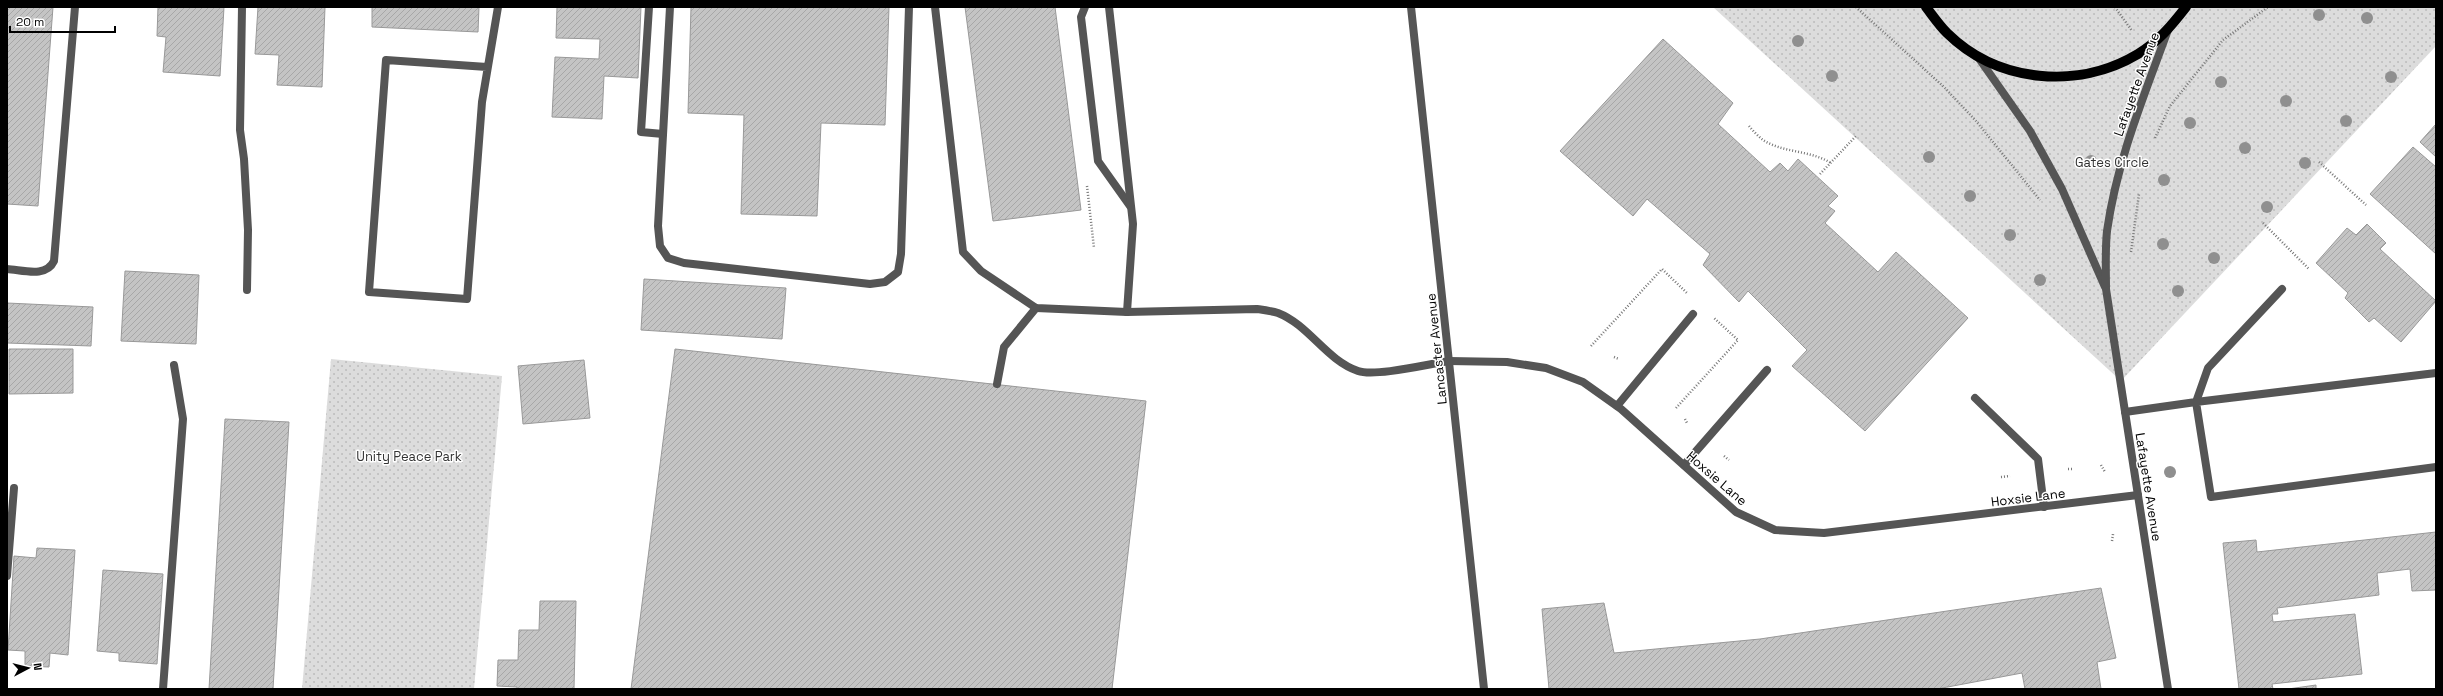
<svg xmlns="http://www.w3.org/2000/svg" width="2443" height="696" viewBox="0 0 2443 696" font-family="'Space Grotesk',sans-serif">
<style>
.green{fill:url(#green-dots)}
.building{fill:url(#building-hatch);stroke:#999}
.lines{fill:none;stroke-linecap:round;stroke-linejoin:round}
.primary-casing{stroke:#dbdbdb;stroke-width:12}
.path{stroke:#777;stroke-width:2.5;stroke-dasharray:1 2;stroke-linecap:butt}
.lane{stroke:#555;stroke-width:8}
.street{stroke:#555;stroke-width:8}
.primary{stroke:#000;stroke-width:10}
.tree{fill:#8f8f8f}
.labels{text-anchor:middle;stroke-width:3;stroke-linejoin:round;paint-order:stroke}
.street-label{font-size:13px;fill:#000;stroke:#fff}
.park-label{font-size:13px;fill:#333;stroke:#fff}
</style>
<defs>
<pattern id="green-dots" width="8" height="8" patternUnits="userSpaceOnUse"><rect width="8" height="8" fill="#dcdcdc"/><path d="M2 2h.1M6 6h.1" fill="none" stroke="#bbb" stroke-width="1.8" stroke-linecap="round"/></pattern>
<pattern id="building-hatch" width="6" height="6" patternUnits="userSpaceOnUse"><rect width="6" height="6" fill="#c4c4c4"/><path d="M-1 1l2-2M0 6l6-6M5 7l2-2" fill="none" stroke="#a7a7a7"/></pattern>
</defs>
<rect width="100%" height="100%" fill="#fff"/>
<g class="green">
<path d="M1713,7H2436V46L2121,381Z"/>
<path d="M331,359L502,376L474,689H302Z"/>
</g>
<g class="building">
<path d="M7,7H53L38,206L7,204Z"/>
<path d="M158,7H224L220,76L163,72L166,37L157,36Z"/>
<path d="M258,7H325L322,87L277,85L279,55L255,54Z"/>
<path d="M372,7H479L478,32L372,27Z"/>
<path d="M557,7H641L638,78L604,76L602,119L552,117L555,57L599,59L600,39L556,38Z"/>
<path d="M691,7H889L885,125L821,123L817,216L741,214L744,115L688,113Z"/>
<path d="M965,7H1055L1081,210L993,221Z"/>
<path d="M1663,39L1733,103L1718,124L1770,172L1780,163L1788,171L1798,159L1838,196L1828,206L1835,211L1825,223L1878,272L1896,252L1968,318L1865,431L1792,366L1807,350L1748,291L1739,302L1703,265L1710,254L1647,199L1633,216L1560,151Z"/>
<path d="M2436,124V157L2420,142Z"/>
<path d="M2413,147L2436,167V254L2370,194Z"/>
<path d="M2367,224L2386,243L2380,249L2436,301L2401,342L2374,318L2369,322L2345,298L2348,293L2316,263L2347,228L2356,235Z"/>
<path d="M125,271L199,275L196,344L121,341Z"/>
<path d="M644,279L786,288L782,339L641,330Z"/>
<path d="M7,303L93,307L91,346L7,343Z"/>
<path d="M9,349H73V393L9,394Z"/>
<path d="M675,349L1146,401L1112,689H631Z"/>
<path d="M584,360L590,418L523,424L518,366Z"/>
<path d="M225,419L289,422L273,689H209Z"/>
<path d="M2436,532V590L2412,591L2410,569L2377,573L2379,595L2277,608L2278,614H2272L2273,622L2355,614L2362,674L2272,684L2273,689H2239L2223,543L2256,540L2257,552Z"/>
<path d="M37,548L75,550L68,655L50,653L49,667L25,666V651L8,650L14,556L36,558Z"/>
<path d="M103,570L163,574L157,664L119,661V653L97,651Z"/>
<path d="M2101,588L2116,658L2097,662L2101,689H2025L2022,673L1937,689H1549L1542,609L1604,603L1614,653L1760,639Z"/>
<path d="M540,601H576L574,689H517V687L497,686L498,660H518L519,630H539Z"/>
<path d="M2316,685V689H2288Z"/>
</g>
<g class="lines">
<g class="primary-casing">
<path id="primary" d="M1926,7C1933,16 1939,25 1947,33C1998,83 2078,90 2138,54C2158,42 2172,25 2186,7"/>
</g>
<g class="path">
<path d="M1856,7L1944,87L1976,121L2040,200"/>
<path d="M2115,7L2132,31"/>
<path d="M1749,126C1753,131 1758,136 1763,140C1783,153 1810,150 1831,163"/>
<path d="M2155,138L2170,106L2223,40L2268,7"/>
<path d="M2319,162L2366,205"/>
<path d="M1820,174L1856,136"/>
<path d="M1087,186L1094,248"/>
<path d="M2263,223L2309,269"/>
<path d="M2131,252L2139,194"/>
<path d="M1591,346L1662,269L1687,293"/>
<path d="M1614,357L1619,359"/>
<path d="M1676,408L1738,340L1714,318"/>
<path d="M1685,419L1687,423"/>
<path d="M1724,456L1729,460"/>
<path d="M2101,465L2105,472"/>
<path d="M2068,469H2072"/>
<path d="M2001,477L2010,476"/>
<path d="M2112,541L2113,534"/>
</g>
<g class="lane">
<path d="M242,7L240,130L244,159L248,230L247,290"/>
<path d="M649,7L641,132L663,134"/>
<path d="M670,7L658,226L660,246L668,258L684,263L870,284L885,282L898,272L901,254L909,7"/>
<path d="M935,7L963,252L981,271L1036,308L1127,312L1257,309C1264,310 1272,311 1278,313C1309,325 1326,360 1358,371C1375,377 1429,364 1449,361"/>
<path d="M1085,7L1081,17L1098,161L1130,206"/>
<path d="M1109,7L1133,224L1127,312"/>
<path d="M1411,7L1484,689"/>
<path d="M487,67L386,60L369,292L467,299L482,102L498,7"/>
<path d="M7,269C23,270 46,278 54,261L75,7"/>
<path d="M2436,373L2196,402L2211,497L2436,467"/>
<path d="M997,384L1004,347L1036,308"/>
<path d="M1975,398L2038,459L2044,507"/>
<path d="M1617,406L1693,314"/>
<path d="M2125,412L2196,402L2208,368L2282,289"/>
<path d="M1684,465L1767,370"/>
<path d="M7,576L14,488"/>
<path d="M163,689L183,419L174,365"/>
</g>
<g class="street">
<path d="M1978,57L2030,131L2062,189L2105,287"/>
<path d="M1449,361L1507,362L1546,368L1583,382L1621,409L1736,512L1775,530L1824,533L2138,495"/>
<path d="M2168,689L2106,289C2106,270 2105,250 2107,231C2117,160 2144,96 2168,30"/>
</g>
<use href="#primary" class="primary"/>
</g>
<g class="tree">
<circle cx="2319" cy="15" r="6"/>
<circle cx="2367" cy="18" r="6"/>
<circle cx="1798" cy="41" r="6"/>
<circle cx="1832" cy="76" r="6"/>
<circle cx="2391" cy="77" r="6"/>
<circle cx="2221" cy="82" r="6"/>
<circle cx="2286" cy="101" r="6"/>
<circle cx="2346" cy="121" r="6"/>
<circle cx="2190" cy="123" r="6"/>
<circle cx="2245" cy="148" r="6"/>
<circle cx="1929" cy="157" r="6"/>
<circle cx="2091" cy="161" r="6"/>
<circle cx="2305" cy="163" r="6"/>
<circle cx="2164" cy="180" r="6"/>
<circle cx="1970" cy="196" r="6"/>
<circle cx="2267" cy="207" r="6"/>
<circle cx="2010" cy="235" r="6"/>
<circle cx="2163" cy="244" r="6"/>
<circle cx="2214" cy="258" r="6"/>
<circle cx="2040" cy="280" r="6"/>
<circle cx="2178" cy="291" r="6"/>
<circle cx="2170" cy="472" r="6"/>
</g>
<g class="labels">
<g class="street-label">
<text transform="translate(2136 84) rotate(-70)" y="5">Lafayette Avenue</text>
<text transform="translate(1436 349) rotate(-96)" y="5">Lancaster Avenue</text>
<text transform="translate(1717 478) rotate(41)" y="5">Hoxsie Lane</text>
<text transform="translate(2149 487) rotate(81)" y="5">Lafayette Avenue</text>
<text transform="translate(2028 497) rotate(-7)" y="5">Hoxsie Lane</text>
</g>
<g class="park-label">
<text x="2112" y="167">Gates Circle</text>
<text x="409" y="461">Unity Peace Park</text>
</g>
</g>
<rect width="2443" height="696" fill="none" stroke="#000000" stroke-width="16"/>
<g transform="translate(28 668) rotate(83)" stroke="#ffffff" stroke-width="3" paint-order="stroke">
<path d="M0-3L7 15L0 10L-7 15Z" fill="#000000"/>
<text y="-6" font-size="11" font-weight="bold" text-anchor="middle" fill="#000000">N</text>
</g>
<path d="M10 26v6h105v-6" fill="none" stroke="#000000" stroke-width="2"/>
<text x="16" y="26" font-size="12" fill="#000000" stroke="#ffffff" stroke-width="3" paint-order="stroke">20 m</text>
</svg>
